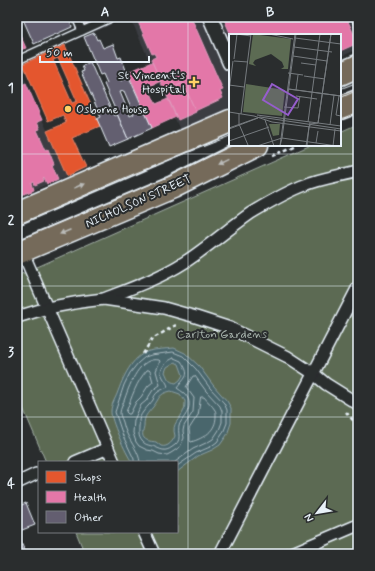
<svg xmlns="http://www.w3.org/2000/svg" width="375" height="571" viewBox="0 0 375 571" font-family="Mynerve,sans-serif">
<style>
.built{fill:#3b3c42}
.green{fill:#5c6b53;stroke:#a2aea6}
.water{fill:#49666c;stroke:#899ea4;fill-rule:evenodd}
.shops{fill:#e4572e;stroke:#e5856b;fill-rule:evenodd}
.health{fill:#e377a8;stroke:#e49cc0}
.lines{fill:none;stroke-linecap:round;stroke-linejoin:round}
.shore{stroke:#a8b9c0;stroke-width:1}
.building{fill:#635e70;stroke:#e8f1f8;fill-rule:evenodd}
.service-casing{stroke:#e8f1f8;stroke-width:10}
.pedestrian-casing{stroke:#e8f1f8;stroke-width:14}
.minor-casing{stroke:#e8f1f8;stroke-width:17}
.primary-casing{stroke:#e8f1f8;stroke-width:25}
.path{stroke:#e8f1f8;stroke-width:2.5;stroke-dasharray:4 3;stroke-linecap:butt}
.service{stroke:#2a2d2e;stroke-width:7}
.pedestrian{stroke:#2a2d2e;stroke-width:11}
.minor{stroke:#2a2d2e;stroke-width:14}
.primary{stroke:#746a5a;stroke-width:22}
.tram{stroke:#e8f1f8;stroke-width:1}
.oneway{fill:#babbb9}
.grid{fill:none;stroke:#e8f1f8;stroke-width:1;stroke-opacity:0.55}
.poi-dot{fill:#ffd166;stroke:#2a2d2e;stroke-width:1.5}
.labels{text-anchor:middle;stroke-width:4;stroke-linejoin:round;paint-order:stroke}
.poi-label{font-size:12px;fill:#e8f1f8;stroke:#2a2d2e;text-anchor:end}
.street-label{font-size:12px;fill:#e8f1f8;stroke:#2a2d2e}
.park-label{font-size:12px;fill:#a9b5ae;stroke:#2a2d2e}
.inset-road{fill:none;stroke:#767b7f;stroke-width:1}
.view{fill:#965dcd;fill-opacity:0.15;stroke:#965dcd;stroke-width:2}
.inset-edge{fill:none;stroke:#e8f1f8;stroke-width:2}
.neatline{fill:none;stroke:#e8f1f8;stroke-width:1.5}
.grid-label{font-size:13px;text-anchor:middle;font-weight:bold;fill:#e8f1f8}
</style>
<rect width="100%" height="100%" fill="#2a2d2e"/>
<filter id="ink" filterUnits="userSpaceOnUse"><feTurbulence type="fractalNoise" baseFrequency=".025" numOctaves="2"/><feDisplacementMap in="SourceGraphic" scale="8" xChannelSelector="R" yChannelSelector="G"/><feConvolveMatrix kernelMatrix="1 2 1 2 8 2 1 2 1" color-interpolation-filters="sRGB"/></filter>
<g filter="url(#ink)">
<g class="built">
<path d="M81,17H128L89,34Z"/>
<path d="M130,17H358V49L340,57V35H230V107L180,130Z"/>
<path d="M17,61L67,176L17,197Z"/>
</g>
<path class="green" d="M358,124V554H85L76,532H177V462H46L17,394V276L311,145H340V132Z"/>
<path class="water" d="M174,348L185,353L199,366L213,385L227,401L231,408V423L227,435L220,445L212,450L198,456L177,472V462H132C126,454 110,419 111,411C111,405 115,399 117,394C123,378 131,357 149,351C157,349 166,349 174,348ZM175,362L179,364L183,375L180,380L176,383C168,382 168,378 165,372L167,367ZM171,391L180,394L185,401C185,403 185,407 184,410C180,421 171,422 175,436C173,441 168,448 161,446C159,445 158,443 156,442C152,441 148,442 144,438C141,434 144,430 144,426C144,416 147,414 153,407C160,398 158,394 171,391Z"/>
<path class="shops" d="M65,45L100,126L72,138L86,167L67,176L47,131L66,123L63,115L48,121L23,64ZM58,58L77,101L72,103L53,60Z"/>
<g class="health">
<path d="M82,17H101L85,24Z"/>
<path d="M136,17H191L223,90L220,91L223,98L195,111L183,83L175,87L168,72L158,76L151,59L156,57L154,53L152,54Z"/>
<path d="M223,17H289L291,22L301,17H346L358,43L340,51V35H231Z"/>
<path d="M17,28L26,48L17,51Z"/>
<path d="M152,62L161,81L148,87L156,104L168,99L176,117L152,128L128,72Z"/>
<path d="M168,72L175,87L183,83L196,112L178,120L158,76Z"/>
<path d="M26,83L42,120L37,122L40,129L37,130L46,150L48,149L54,164L52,165L58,179L47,184L44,178L43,179L44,181L35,185L34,182L32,183L34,190L17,197V189L21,187L18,180H17V87Z"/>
</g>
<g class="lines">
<g class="shore">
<path d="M174,358L181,361C191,376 186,376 177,388C179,390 182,391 184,393C193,402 189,411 182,420C174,430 184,438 175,445C166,452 164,451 155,447C151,445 146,446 142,441C138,436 139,432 139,426C140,424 139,422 139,420C141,412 148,407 153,400C154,397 155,394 158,392C161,390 165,388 168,387C167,381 162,379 161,371C164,364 167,361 174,358Z"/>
<path d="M147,370H149L150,371L153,382L148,386L141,397L136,402L130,414H128L126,412C132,397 136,382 147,370Z"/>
<path d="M201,397H204C207,401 212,405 215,410C216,412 216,413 216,416C216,431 204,438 191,442L190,441V436L189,429L198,415Z"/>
<path d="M134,462V459L123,436L115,412L124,385L130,373L138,363L145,357L151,355L173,352L183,356L196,369L210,388L224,403L227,410V423L223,433L217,442L210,447L196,453L177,466"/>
<path d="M140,462C139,452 131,443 127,434C125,430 124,426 123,422C122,419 120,416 120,413C120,409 124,402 125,398C130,384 140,356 159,360L160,361L156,371L160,385L153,390L146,401L141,405L134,420L133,433L136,442L139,446L147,450L153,451L159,454L167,455L171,453L180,447L184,438L183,431L184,426L193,412L194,398L186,387L193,376H195L206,391L220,406L222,411V422L219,430L213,439L208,442L193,449L175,462"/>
</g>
</g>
<g class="building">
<path d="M22,17H68L72,27L34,44Z"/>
<path d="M94,33L97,40L99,39L103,48L113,44L118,58L121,57L126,70L118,74L121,81L129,77L152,128L128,139L104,84L107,83L103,74L100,75L84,37ZM124,91L134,114L130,116L120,92Z"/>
<path d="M90,62L114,116L117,114L128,139L109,147L97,119L101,117L81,72L84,71L82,66Z"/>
<path d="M26,503L35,525L17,532V507Z"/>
<path d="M17,533L26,554H17Z"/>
</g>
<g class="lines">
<g class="service-casing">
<g id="service">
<path d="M76,17L82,31"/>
<path d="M355,17L358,24"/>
<path d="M20,59L113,17"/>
</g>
</g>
<g class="pedestrian-casing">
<g id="pedestrian">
<path d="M27,262L114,462"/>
<path d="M104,299C132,288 160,278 185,262C208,247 228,229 251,213C268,203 286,192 305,185C322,178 340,176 358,171"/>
<path d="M17,317L47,308L80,302L104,299L164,308L196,317L230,328L288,357L314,374L326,384L358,404"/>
<path d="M75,462L108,448"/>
<path d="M17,483L36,474"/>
<path d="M144,532L154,554"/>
<path d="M220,554L358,287"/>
<path d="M290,554L358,525"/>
</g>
</g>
<g class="minor-casing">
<path id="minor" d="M210,17L230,63"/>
</g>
<g class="primary-casing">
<g id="primary">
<path d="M340,74L358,66"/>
<path d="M340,108L358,101"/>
<path d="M17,213L230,121"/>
<path d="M17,253L173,187L257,145"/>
</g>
</g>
<g class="path">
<path d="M272,156L297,145"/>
<path d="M143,354L152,339L176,325"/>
<path d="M346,412L358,426"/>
</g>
<use href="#service" class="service"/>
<use href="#pedestrian" class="pedestrian"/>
<use href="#minor" class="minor"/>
<use href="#primary" class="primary"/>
<g class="tram">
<path d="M340,89L358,82"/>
<path d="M340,98L358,90"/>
<path d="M17,225L136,173L230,136"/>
<path d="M17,241L168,177L233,145"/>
</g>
</g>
<defs><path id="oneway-solid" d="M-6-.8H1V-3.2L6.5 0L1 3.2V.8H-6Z"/></defs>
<g class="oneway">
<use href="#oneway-solid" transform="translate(222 162) rotate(154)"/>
<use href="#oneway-solid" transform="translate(79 186) rotate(-23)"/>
<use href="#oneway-solid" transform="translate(65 232) rotate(157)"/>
</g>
</g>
<path class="grid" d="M188,17V554M17,154H358M17,286H358M17,417H358"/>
<g class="poi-dot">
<path d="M192 76h4v4h4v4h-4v4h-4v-4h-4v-4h4z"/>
<circle cx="68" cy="109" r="4"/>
</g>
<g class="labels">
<g class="poi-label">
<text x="185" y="79">St Vincent's<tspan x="185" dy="14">Hospital</tspan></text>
<text x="76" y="113" text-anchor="start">Osborne House</text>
</g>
<g class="street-label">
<text transform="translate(138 201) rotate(-24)" y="4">NICHOLSON STREET</text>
</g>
<g class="park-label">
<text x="222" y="338">Carlton Gardens</text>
</g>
</g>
<g transform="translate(229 34)">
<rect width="112" height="112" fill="#2a2d2e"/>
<path d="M24,0L62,5L59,35H52L55,33L53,28L42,20L26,26L24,29L27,32L20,30ZM17,50L56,56L53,82L14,78ZM40,90H51L50,101L44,102Z" fill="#5c6b53"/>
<path class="inset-road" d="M7,0L22,2M40,0L64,5M66,4L112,10M65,13L103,18M64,22L98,27M5,25L8,0M5,27L19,28M72,29L87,31M59,39L74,41M75,42L96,45M0,51L15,53M59,55L112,62M67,56L69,41M0,57L4,27M58,58L60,55L112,62M67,62L88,65M110,62L107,81L112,82M55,73L69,74L71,62M0,78L25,82L43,88L112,97M10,80V90L19,111M12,80L22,0M28,81L112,92M36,86L45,112M79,88L91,0M89,89L102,0M81,90L89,89L102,0M101,91L105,61M0,94L31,83L112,95M0,95L29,84M0,107L40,93M87,109L89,97M28,112L53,104L67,0M51,112L53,104L108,112M51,112L66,0M77,112L81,88M78,112L80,92L83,90M104,112L106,95"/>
<path class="view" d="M43,50L69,65L59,81L34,66Z"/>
<rect width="112" height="112" class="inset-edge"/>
</g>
<rect width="375" height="571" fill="none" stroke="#2a2d2e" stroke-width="44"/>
<rect x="38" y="461" width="140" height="72" fill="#2a2d2e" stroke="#767b7f"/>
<rect x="46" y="471" width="20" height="12" fill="#e4572e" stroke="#767b7f"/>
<text x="74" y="481" font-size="12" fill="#e8f1f8">Shops</text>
<rect x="46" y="491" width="20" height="12" fill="#e377a8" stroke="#767b7f"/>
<text x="74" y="501" font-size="12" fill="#e8f1f8">Health</text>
<rect x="46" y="511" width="20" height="12" fill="#635e70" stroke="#767b7f"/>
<text x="74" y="521" font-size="12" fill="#e8f1f8">Other</text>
<g transform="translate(317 513) rotate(239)" stroke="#2a2d2e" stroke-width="3" paint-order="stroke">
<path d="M0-3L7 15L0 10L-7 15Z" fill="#e8f1f8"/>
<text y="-6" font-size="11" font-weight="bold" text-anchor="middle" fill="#e8f1f8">N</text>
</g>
<path d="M40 56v6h109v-6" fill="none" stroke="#e8f1f8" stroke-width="2"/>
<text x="46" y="56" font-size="12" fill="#e8f1f8" stroke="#2a2d2e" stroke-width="3" paint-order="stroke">50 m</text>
<rect x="22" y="22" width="331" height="527" class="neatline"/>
<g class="grid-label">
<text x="105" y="16">A</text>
<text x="270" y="16">B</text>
<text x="11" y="92">1</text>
<text x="11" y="224">2</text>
<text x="11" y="356">3</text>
<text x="11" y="488">4</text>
</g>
</svg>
